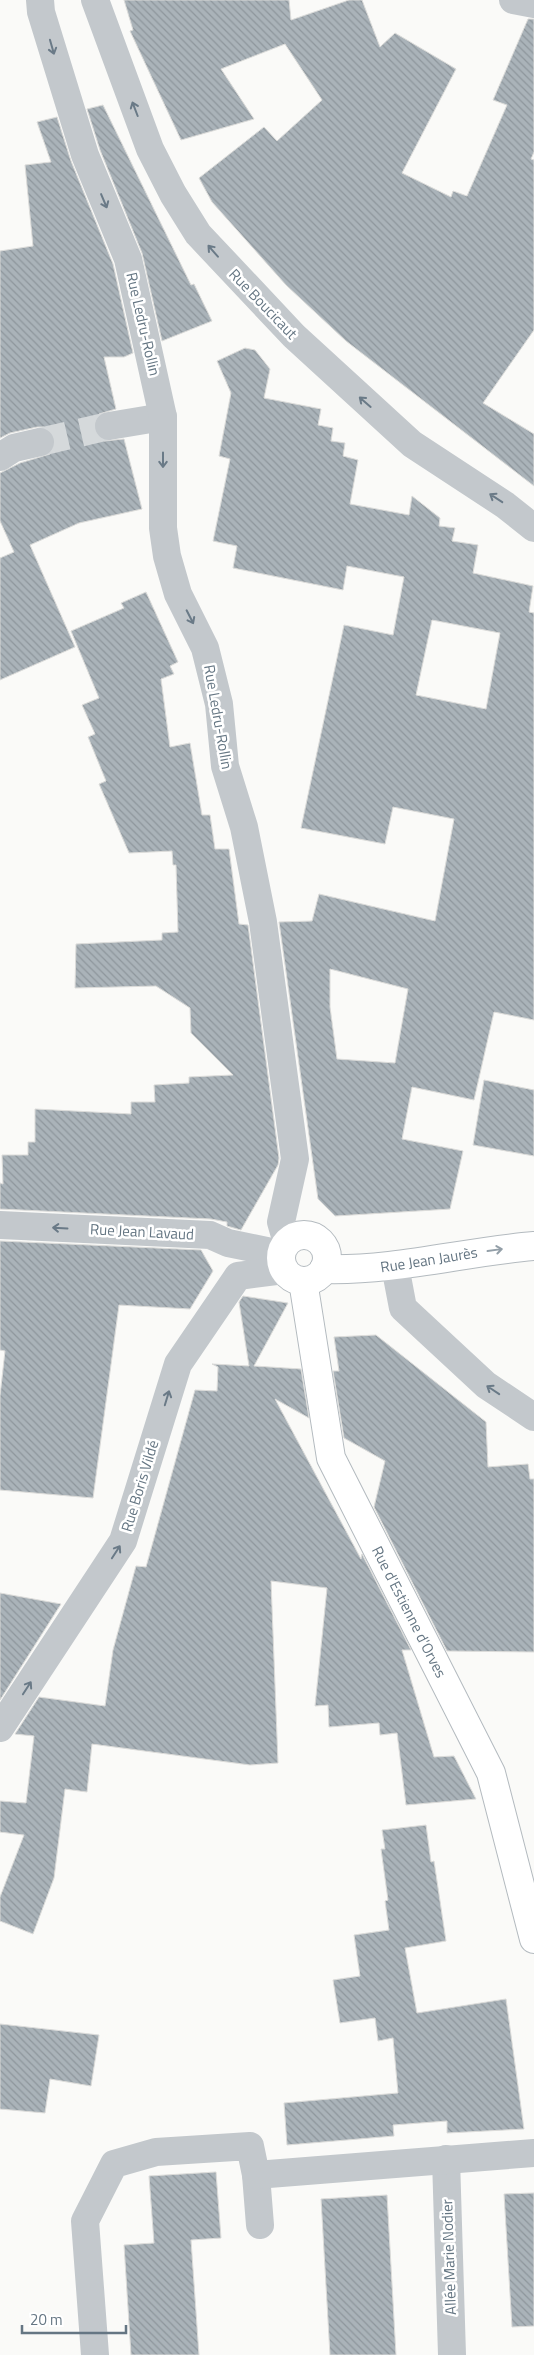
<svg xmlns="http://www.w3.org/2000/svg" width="534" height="2355" viewBox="0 0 534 2355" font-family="'Titillium Web',sans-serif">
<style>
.building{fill:url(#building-back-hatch);stroke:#dcdcda;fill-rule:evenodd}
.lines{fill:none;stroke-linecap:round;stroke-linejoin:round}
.minor-tunnel{stroke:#d5d9db;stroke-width:28;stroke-dasharray:28 14;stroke-linecap:butt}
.secondary-casing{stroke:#b3babf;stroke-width:30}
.minor{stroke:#c3c8cc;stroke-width:28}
.tertiary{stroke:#c3c8cc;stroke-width:28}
.secondary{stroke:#fff;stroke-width:28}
.oneway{stroke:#6a7a87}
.oneway2{stroke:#939fa8}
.labels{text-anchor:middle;stroke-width:5;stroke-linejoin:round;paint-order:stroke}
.street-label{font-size:15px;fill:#657683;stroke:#fff}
</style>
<defs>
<pattern id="building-back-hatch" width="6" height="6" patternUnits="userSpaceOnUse" patternTransform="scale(1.25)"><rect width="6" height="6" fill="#aab3b9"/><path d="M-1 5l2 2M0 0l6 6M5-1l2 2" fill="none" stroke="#8e969c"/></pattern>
</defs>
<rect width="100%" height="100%" fill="#fafaf8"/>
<g class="building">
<path d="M124,0H289L291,20L349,0H362L380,47L395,33L456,69L402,173L451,197L453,191L467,196L507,105L493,100L528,19H534V152L531,159L534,160V330L483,403L534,434V486L346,341L286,285L212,202L199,178L264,127L277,141L322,100L285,44L221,69L254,119L181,140L130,31L133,30Z"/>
<path d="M103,105L191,285L194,284L212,321L162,341L142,253L100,150L87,109Z"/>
<path d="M57,117L71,161L113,264L133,353L124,357H104L116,409L99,414L94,421V429L97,436L104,441L124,439L142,509L79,523L30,545L75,647L0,680V558L14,552L0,521V473L20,463L50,454L55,447V439L51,431L44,427H37L10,433L0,438V251L33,246L25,165L51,162L37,122Z"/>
<path d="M245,348L255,350L270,369L264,398L321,409L318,425L333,428L331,441L345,443L343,456L358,460L350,504L409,515L412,496L440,518L439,526L455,528L452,541L478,545L473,573L533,586L529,612L534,613V1020L494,1012L474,1100L412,1087L402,1139L463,1151L450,1209L335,1216L318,1199L279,922L312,921L319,894L435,921L454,819L393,807L385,844L301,828L344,625L393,635L404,577L347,566L343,590L233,568L237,546L213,541L230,459L219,456L231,393L217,361ZM432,620L500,633L486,709L416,695ZM330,969L408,989L395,1063L337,1059L330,1007Z"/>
<path d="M146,592L178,662L170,666L174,674L161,679L170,747L190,743L202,815H210L215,849H229L239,924L248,925L279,1158L278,1165L241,1230L227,1226V1222L211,1219L0,1209V1183L3,1184L2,1155H28V1142H35V1109L131,1114V1102H155L154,1085L189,1083V1077L233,1075L191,1033L190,1008L156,986L75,988L76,944L162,940V933L178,932L176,865H173L172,851L129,853L99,784L106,781L88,737L95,734L82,705L99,698L71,631L124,608L121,603Z"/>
<path d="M484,1080L534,1090V1156L473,1145Z"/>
<path d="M0,1241L201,1250L213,1271L190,1309L119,1305L93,1498L0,1490V1396L5,1351L0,1350Z"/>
<path d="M243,1296L288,1303L254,1366L301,1369L309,1418L275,1399L361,1559L362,1554L411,1650H402L434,1757L454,1756L476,1799L406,1805L397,1733L380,1735L379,1723L329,1727L328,1705L315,1706L327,1588L271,1581L278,1763L250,1765L92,1744L87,1792L65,1789L54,1878L33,1934L0,1921V1897L24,1835L0,1832V1801L26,1803L34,1736L15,1734L39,1697L105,1706L113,1650L136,1566L146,1567L195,1390L217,1391L218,1367L212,1364L249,1366L239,1302Z"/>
<path d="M376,1335L486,1422L488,1467L528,1464L530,1479H534V1652L447,1651L374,1507L385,1461L344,1438L333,1371H339L334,1337Z"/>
<path d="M0,1593L61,1604L0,1700Z"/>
<path d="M426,1825L431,1862L434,1861L446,1941L405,1948L417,2013L506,1999L524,2129L447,2133V2121L393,2125L394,2136L287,2145L284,2103L398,2093L393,2038L378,2041L375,2018L340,2023L333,1980L360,1976L354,1935L389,1930L385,1901L388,1900L381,1849H385L382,1830Z"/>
<path d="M0,2024L99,2035L91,2086L50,2079L45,2113L0,2109Z"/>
<path d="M216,2172L221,2238L191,2240L199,2355H131L124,2245L154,2243L149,2176Z"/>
<path d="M534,2193V2326L512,2327L504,2194Z"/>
<path d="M387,2195L396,2355H330L321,2199Z"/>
</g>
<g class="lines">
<path class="minor-tunnel" d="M40,442L109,426"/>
<g class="secondary-casing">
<g id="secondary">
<circle cx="304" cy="1258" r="23"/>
<path d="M324,1269C395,1271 464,1252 534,1246"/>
<path d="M303,1281L331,1458L491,1773L534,1939"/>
</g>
</g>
<g class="minor">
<path d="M95,0L150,149L173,194L198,234L294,336L412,444L505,505L534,528"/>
<path d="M513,0L534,4"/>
<path d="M109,426L163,417"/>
<path d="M0,457L14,448L40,442"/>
<path d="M0,1225L210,1235L228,1243L281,1254"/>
<path d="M395,1266L403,1308L486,1385L534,1417"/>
<path d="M0,1728L123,1541L178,1364L238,1276L284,1270"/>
<path d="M446,2159L452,2355"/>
<path d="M256,2175L260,2225"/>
<path d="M95,2355L85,2221L114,2164L156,2152L250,2146L256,2175L534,2153"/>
</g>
<path class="tertiary" d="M40,0L41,12L85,155L128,259L163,417V528L167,556L178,594L205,648L219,704L225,766L244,827L263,922L295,1159L281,1222L287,1243"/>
<use href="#secondary" class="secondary"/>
</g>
<defs><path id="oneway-shaft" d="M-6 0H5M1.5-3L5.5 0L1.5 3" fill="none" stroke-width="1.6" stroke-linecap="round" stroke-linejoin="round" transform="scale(1.25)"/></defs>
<g class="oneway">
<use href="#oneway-shaft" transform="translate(52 47) rotate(74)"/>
<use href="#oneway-shaft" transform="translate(135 109) rotate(-111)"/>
<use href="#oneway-shaft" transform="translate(104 201) rotate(67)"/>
<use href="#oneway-shaft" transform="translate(213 251) rotate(-131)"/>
<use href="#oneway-shaft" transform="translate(365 402) rotate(-139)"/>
<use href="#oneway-shaft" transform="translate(163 460) rotate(90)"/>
<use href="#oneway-shaft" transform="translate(496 498) rotate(-147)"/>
<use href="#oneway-shaft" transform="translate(190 617) rotate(63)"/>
<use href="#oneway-shaft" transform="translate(60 1228) rotate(-177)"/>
<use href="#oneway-shaft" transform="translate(493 1390) rotate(-146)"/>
<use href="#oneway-shaft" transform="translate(167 1398) rotate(-73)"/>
<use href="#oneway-shaft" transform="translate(116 1552) rotate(-57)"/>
<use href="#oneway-shaft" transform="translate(27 1688) rotate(-57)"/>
</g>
<use class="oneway2" href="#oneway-shaft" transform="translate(495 1250) rotate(-8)"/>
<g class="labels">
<g class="street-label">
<text transform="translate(263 304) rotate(46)" y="5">Rue Boucicaut</text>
<text transform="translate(143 324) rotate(77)" y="5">Rue Ledru-Rollin</text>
<text transform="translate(218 717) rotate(80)" y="5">Rue Ledru-Rollin</text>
<text transform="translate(142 1232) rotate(3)" y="5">Rue Jean Lavaud</text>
<text transform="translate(429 1260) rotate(-9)" y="5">Rue Jean Jaurès</text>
<text transform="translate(140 1486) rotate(-73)" y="5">Rue Boris Vildé</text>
<text transform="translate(409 1612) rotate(63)" y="5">Rue d'Estienne d'Orves</text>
<text transform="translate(449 2257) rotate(-92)" y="5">Allée Marie Nodier</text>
</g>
</g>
<path d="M22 2325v8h104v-8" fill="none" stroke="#657683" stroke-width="2.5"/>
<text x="30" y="2325" font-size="15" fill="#657683" stroke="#ffffff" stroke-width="4" paint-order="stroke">20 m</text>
</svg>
